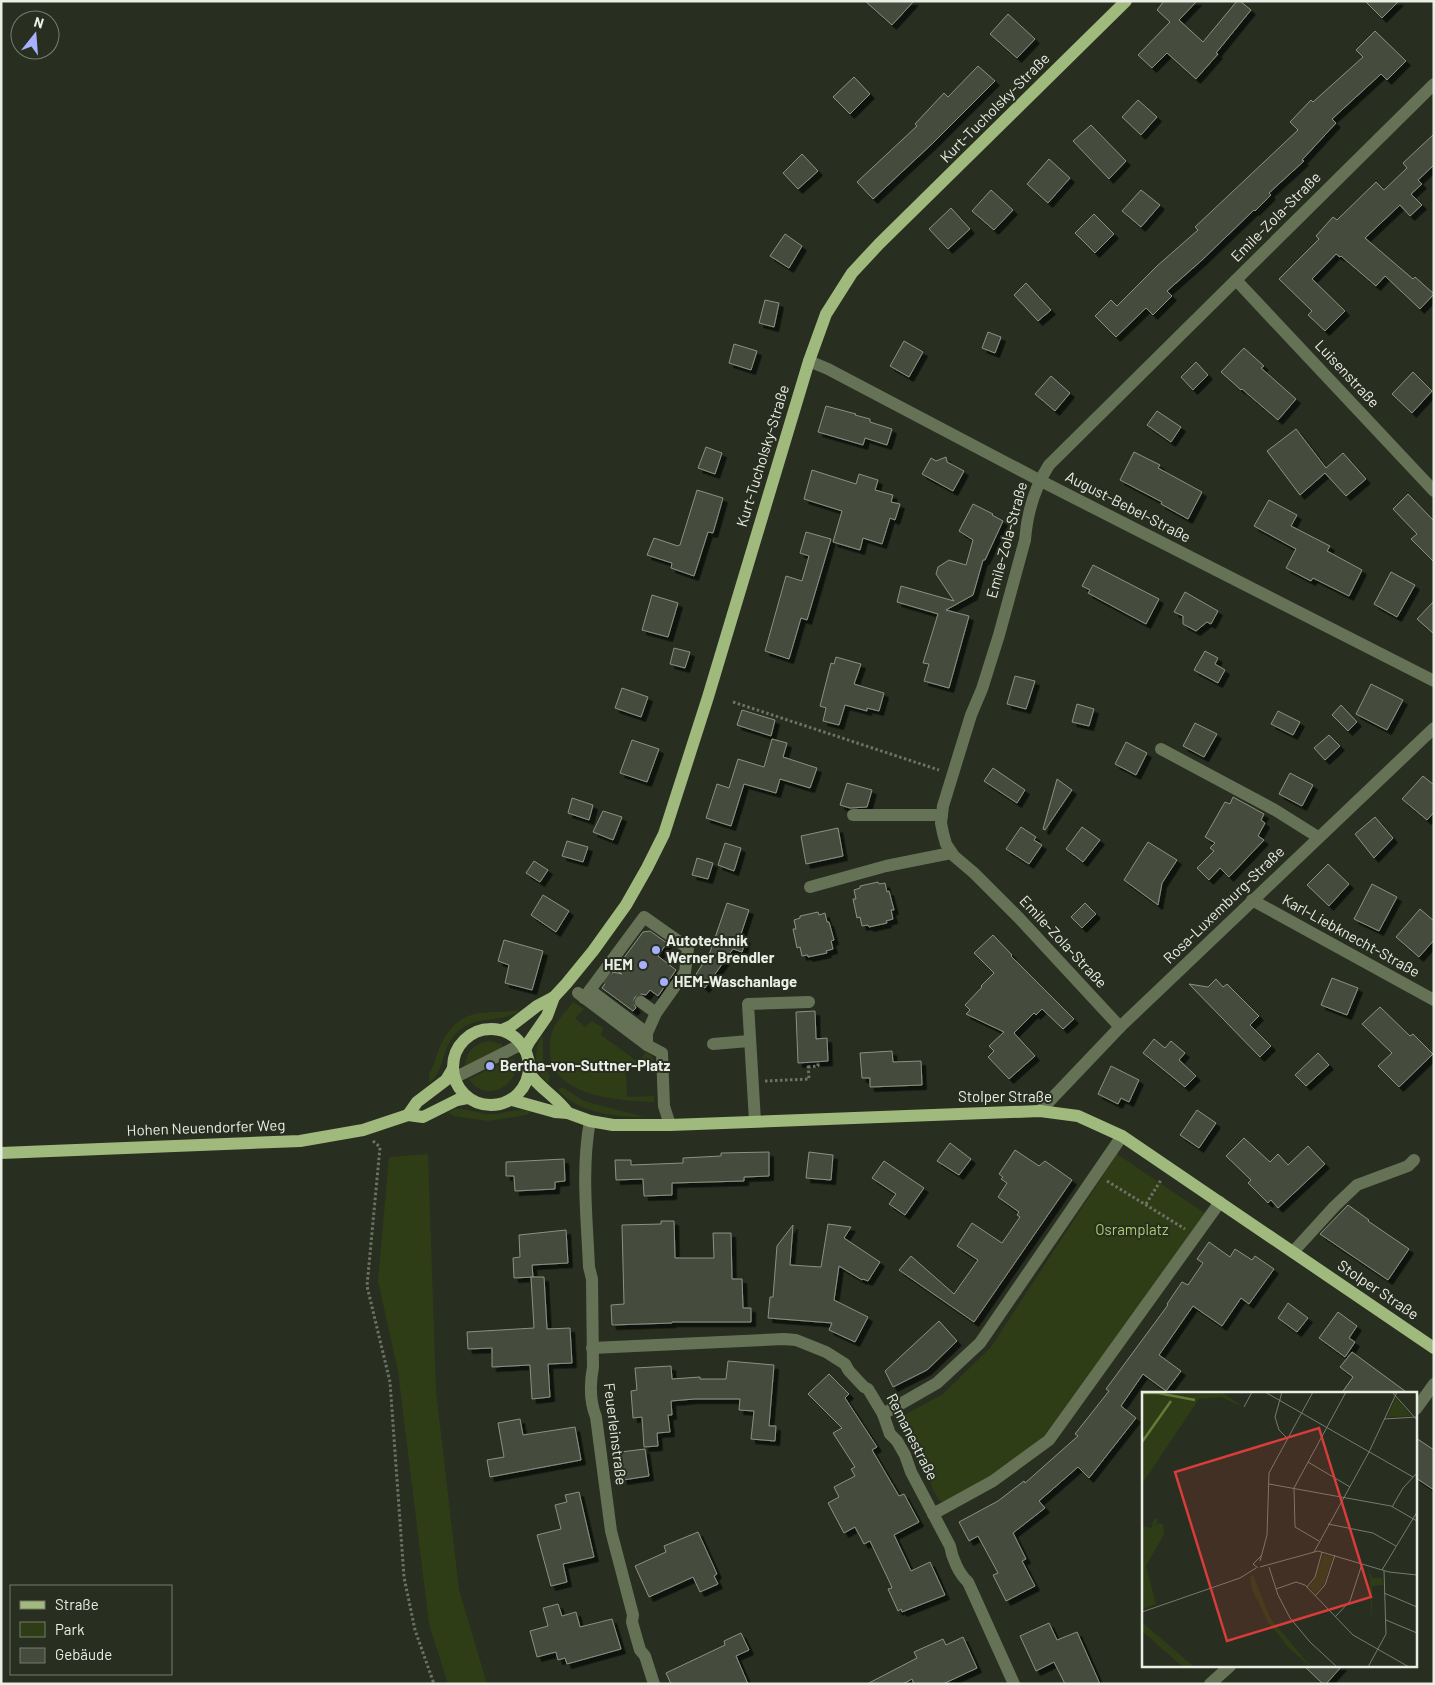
<svg xmlns="http://www.w3.org/2000/svg" width="1435" height="1685" viewBox="0 0 1435 1685" font-family="Barlow,sans-serif">
<style>
.green{fill:#2f3d17}
.building{fill:#454c3d;stroke:#8a9281;filter:url(#shadow)}
.lines{fill:none;stroke-linecap:round;stroke-linejoin:round}
.minor-tunnel{stroke:#454b3e;stroke-width:12;stroke-dasharray:12 6;stroke-linecap:butt}
.path{stroke:#6e7367;stroke-width:3;stroke-dasharray:2.5 2.5;stroke-linecap:butt}
.minor{stroke:#667256;stroke-width:12}
.major{stroke:#a0b97d;stroke-width:12}
.poi-dot{fill:#a5b1fc;stroke:#282e20;stroke-width:2}
.labels{text-anchor:middle;stroke-width:4;stroke-linejoin:round;paint-order:stroke}
.street-label{font-size:15px;fill:#eaeee5;stroke:#282e20}
.poi-label{font-size:15px;font-weight:bold;fill:#eaeee5;stroke:#282e20;text-anchor:start}
.park-label{font-size:15px;fill:#a9ce6d;stroke:#282e20}
.inset-river{fill:none;stroke:#637c37;stroke-width:2.5}
.inset-road{fill:none;stroke:#767b6f;stroke-width:1}
.view{fill:#d83c3b;fill-opacity:0.15;stroke:#d83c3b;stroke-width:2.5}
.inset-edge{fill:none;stroke:#eaeee5;stroke-width:2.5}
</style>
<defs>
<filter id="shadow"><feDropShadow dx="4.5" dy="4.5" stdDeviation="0" flood-color="#0009"/></filter>
</defs>
<rect width="100%" height="100%" fill="#282e20"/>
<g class="green">
<path d="M573,1002L584,1009L575,1018L585,1027L592,1021L603,1028L601,1035L638,1062L646,1052C653,1056 655,1060 654,1068L626,1069L627,1097L654,1096V1102C622,1101 551,1097 550,1052C550,1045 550,1036 553,1029C557,1020 567,1010 573,1002Z"/>
<path d="M517,1010L518,1012C500,1023 478,1015 460,1030C440,1046 447,1067 430,1083C426,1073 433,1070 435,1061C441,1039 455,1015 481,1013C493,1011 505,1013 517,1010Z"/>
<path d="M542,1035C545,1050 539,1061 550,1076L548,1083C534,1072 533,1050 542,1035Z"/>
<path d="M488,1041L502,1044V1048L465,1066C466,1051 475,1044 488,1041Z"/>
<path d="M510,1059L515,1060C520,1088 484,1103 469,1079Z"/>
<path d="M562,1087L584,1101L644,1117C616,1117 578,1113 558,1090Z"/>
<path d="M455,1109C469,1108 481,1115 495,1114C508,1113 518,1107 531,1112L526,1115L488,1121L454,1116L448,1112Z"/>
<path d="M428,1154L436,1391L459,1590L487,1684H448L429,1624L398,1371L378,1281L389,1157Z"/>
<path d="M1117,1154L1206,1214L1045,1435L995,1475L947,1502L939,1501L899,1418L943,1394L991,1347Z"/>
</g>
<g class="building">
<path d="M865,1H914L892,25Z"/>
<path d="M1164,1H1197L1179,20L1203,42L1237,1H1240L1251,10L1216,53L1218,54L1196,79L1167,53L1152,68L1138,55L1170,22L1157,10Z"/>
<path d="M1365,1H1399L1382,18Z"/>
<path d="M1008,14L1035,39L1017,58L990,34Z"/>
<path d="M1375,31L1406,61L1387,80L1381,74L1332,119L1336,123L1302,160L1304,161L1269,193L1271,195L1255,211L1254,210L1201,261L1167,291L1172,296L1153,315L1146,308L1116,337L1095,316L1111,300L1117,306L1157,266L1198,230L1195,227L1298,130L1290,122L1311,100L1313,102L1363,57L1356,50Z"/>
<path d="M978,66L995,81L933,143L873,199L857,182L917,126L915,124L944,93L948,97Z"/>
<path d="M854,77L870,94L850,114L833,97Z"/>
<path d="M1138,100L1157,117L1141,135L1122,117Z"/>
<path d="M1091,125L1126,161L1109,179L1073,141Z"/>
<path d="M1434,134V165L1418,180L1422,184L1411,194L1422,205L1410,216L1400,205L1365,238L1413,279L1415,277L1434,294L1420,309L1385,276L1376,286L1341,256L1340,257L1336,254L1312,279L1345,311L1325,331L1308,315L1312,311L1279,279L1319,239L1316,236L1333,217L1337,220L1376,182L1384,190L1407,168L1403,163Z"/>
<path d="M802,154L818,171L798,189L783,173Z"/>
<path d="M1049,159L1070,178L1048,203L1027,184Z"/>
<path d="M991,190L1013,210L994,230L972,211Z"/>
<path d="M1141,190L1160,205L1141,227L1122,211Z"/>
<path d="M951,208L970,229L948,249L929,229Z"/>
<path d="M1094,214L1114,234L1095,253L1075,233Z"/>
<path d="M785,234L802,246L789,268L770,256Z"/>
<path d="M1026,283L1051,310L1038,321L1014,295Z"/>
<path d="M765,300L779,303L774,327L759,323Z"/>
<path d="M988,332L1001,337L995,353L982,348Z"/>
<path d="M904,341L923,352L909,377L890,366Z"/>
<path d="M734,344L757,351L751,370L729,363Z"/>
<path d="M1244,348L1264,366L1261,368L1296,399L1278,420L1242,389L1241,390L1221,372Z"/>
<path d="M1196,362L1208,375L1193,390L1181,377Z"/>
<path d="M1413,372L1432,391L1412,413L1392,394Z"/>
<path d="M1051,376L1070,393L1055,411L1035,394Z"/>
<path d="M826,406L856,414L855,415L870,419V422L892,429L887,445L865,438L863,445L818,432Z"/>
<path d="M1157,411L1181,427L1171,442L1147,425Z"/>
<path d="M1296,429L1326,468L1343,453L1366,479L1346,496L1325,473L1300,495L1267,451Z"/>
<path d="M706,447L722,453L715,474L698,468Z"/>
<path d="M1134,452L1160,465L1158,468L1202,492L1188,519L1161,504L1162,502L1120,480Z"/>
<path d="M946,457L947,462L964,471L953,491L922,474L931,458L936,461Z"/>
<path d="M812,470L856,484L859,474L878,480L875,490L893,495L891,502L900,504L895,520L890,518L882,544L863,538L860,550L833,542L842,511L804,499Z"/>
<path d="M697,490L723,498L713,533L708,532L694,576L671,568L672,563L647,555L654,538L678,546L679,545H680Z"/>
<path d="M1408,494L1434,521V562L1411,539L1417,534L1393,509Z"/>
<path d="M1269,500L1297,515L1291,526L1330,546L1327,551L1362,570L1349,596L1313,578L1311,581L1286,568L1296,549L1254,526Z"/>
<path d="M973,504L993,514L992,515L1003,521L985,560H983L973,595L946,610L969,616L949,688L924,681L929,664L923,663L938,614L897,602L901,586L954,601L936,574L938,567L949,560L966,565L973,540L959,531Z"/>
<path d="M806,532L831,539L807,620L801,618L789,659L765,651L786,576L802,581L809,556L800,553Z"/>
<path d="M1093,565L1159,599L1146,624L1088,593L1090,590L1082,586Z"/>
<path d="M1391,572L1415,585L1397,617L1374,604Z"/>
<path d="M1185,592L1218,611L1211,624L1207,622L1196,631L1183,624V616L1174,612Z"/>
<path d="M652,595L678,603L668,637L642,630Z"/>
<path d="M1434,601V634L1417,619Z"/>
<path d="M674,648L690,652L685,668L670,664Z"/>
<path d="M1205,651L1218,658L1215,664L1225,670L1218,683L1194,670Z"/>
<path d="M836,657L861,664L854,684L884,693L879,711L867,708V711L845,705L839,725L823,721L826,708L820,706L831,663L834,664Z"/>
<path d="M1015,676L1035,681L1026,709L1007,704Z"/>
<path d="M1371,684L1403,700L1387,730L1356,714Z"/>
<path d="M622,688L648,697L641,717L615,708Z"/>
<path d="M1077,704L1094,709L1089,726L1072,722Z"/>
<path d="M1341,705L1357,722L1348,731L1332,715Z"/>
<path d="M742,710L775,720L771,736L737,725Z"/>
<path d="M1278,711L1300,722L1293,735L1271,724Z"/>
<path d="M1195,723L1217,734L1204,757L1183,746Z"/>
<path d="M1329,735L1340,746L1325,760L1314,748Z"/>
<path d="M772,739L787,743L783,757L817,768L810,788L780,779L776,793L744,784L731,826L706,818L717,784L729,788L738,759L764,767Z"/>
<path d="M632,740L659,749L647,782L620,773Z"/>
<path d="M1126,742L1147,753L1136,775L1115,764Z"/>
<path d="M993,768L1025,790L1017,803L984,781Z"/>
<path d="M1290,773L1313,785L1302,806L1279,794Z"/>
<path d="M1423,776L1434,785V812L1427,820L1402,799Z"/>
<path d="M1057,779L1072,790L1045,830L1043,829Z"/>
<path d="M847,783L872,790L867,807L850,808L840,805Z"/>
<path d="M1233,797L1264,814L1261,820L1265,823L1258,836L1264,840L1229,877L1220,868L1209,880L1197,868L1214,851L1210,848L1215,843L1205,837L1225,802L1230,804Z"/>
<path d="M572,798L593,805L589,820L568,813Z"/>
<path d="M603,811L622,817L613,840L593,832Z"/>
<path d="M1375,817L1393,838L1374,858L1355,834Z"/>
<path d="M1021,827L1036,837L1034,840L1042,845L1029,864L1006,849Z"/>
<path d="M1082,827L1100,840L1083,862L1066,849Z"/>
<path d="M838,828L843,856L806,864L801,836Z"/>
<path d="M567,841L588,847L583,862L562,856Z"/>
<path d="M1148,842L1177,860L1162,883L1158,905L1124,880Z"/>
<path d="M725,843L741,848L734,871L718,865Z"/>
<path d="M697,858L713,863L708,879L692,875Z"/>
<path d="M534,861L548,870L540,882L526,873Z"/>
<path d="M1328,864L1349,884L1329,906L1307,885Z"/>
<path d="M878,882L879,884L885,883L887,892L889,891L894,910H891L893,919L886,921L887,923L869,927L868,925L862,926L860,917L857,918L853,899H856L854,890L860,888V886Z"/>
<path d="M1372,884L1397,897L1379,931L1354,919Z"/>
<path d="M543,895L569,911L556,932L531,915Z"/>
<path d="M727,903L749,910L740,937L746,939L742,952L733,949L705,988L693,979L710,952Z"/>
<path d="M1085,903L1096,914L1082,928L1071,917Z"/>
<path d="M1420,909L1434,921V940L1419,957L1396,937Z"/>
<path d="M818,912L819,915L825,913L827,922H829L834,940L831,941L833,949L826,951L827,953L808,957V955L802,956L800,947L797,948L793,929H796L794,920L800,918V916Z"/>
<path d="M650,931L667,943L658,956L676,970L658,996L650,990L646,995L641,994L635,997L633,1002L636,1008L633,1011L602,988L613,972L622,974L615,970L643,932Z"/>
<path d="M993,935L1012,955L1011,956L1074,1019L1063,1029L1042,1009L1036,1015L1034,1013L1014,1033L1035,1056L1009,1079L988,1057L994,1051L989,1046L1004,1032L966,1014L970,1010L965,1005L982,987L981,986L994,973L974,953Z"/>
<path d="M504,940L543,951L532,990L505,983L509,965L498,961Z"/>
<path d="M1332,978L1358,988L1347,1015L1321,1005Z"/>
<path d="M1216,979L1223,987L1227,984L1259,1016L1250,1025L1271,1046L1260,1057L1189,984L1208,987Z"/>
<path d="M1380,1007L1410,1036L1413,1034L1433,1054L1399,1087L1378,1066L1392,1053L1362,1024Z"/>
<path d="M815,1011L816,1039L827,1038L828,1061L798,1063L796,1012Z"/>
<path d="M1154,1039L1165,1048L1171,1041L1185,1053L1179,1060L1196,1076L1185,1087L1143,1053Z"/>
<path d="M892,1051L893,1062L921,1061L922,1085L870,1087V1078H862L860,1053Z"/>
<path d="M1318,1053L1329,1065L1306,1086L1295,1075Z"/>
<path d="M1111,1066L1139,1080L1129,1102L1121,1098L1118,1104L1098,1094Z"/>
<path d="M1197,1110L1216,1123L1199,1148L1180,1135Z"/>
<path d="M1244,1138L1270,1162L1278,1154L1288,1165L1308,1146L1325,1164L1278,1208L1271,1200L1268,1203L1248,1183L1251,1180L1226,1156Z"/>
<path d="M950,1143L971,1159L959,1175L937,1161Z"/>
<path d="M1015,1150L1039,1166L1045,1161L1072,1180L974,1322L899,1270L911,1256L954,1294L978,1260L957,1246L972,1223L1002,1243L1020,1217L1017,1215L1019,1212L998,1197L1007,1183L1001,1179L1003,1177L999,1174Z"/>
<path d="M769,1152V1176L744,1177V1181L672,1183V1195L644,1196L643,1179L616,1180L615,1160H631V1165L683,1163V1158L721,1156V1153Z"/>
<path d="M809,1152L833,1155L831,1180L806,1178Z"/>
<path d="M564,1159L565,1181L555,1182V1189L515,1191L514,1176H506V1162Z"/>
<path d="M884,1161L924,1188L905,1215L889,1204L896,1194L872,1178Z"/>
<path d="M1348,1205L1369,1220L1368,1221L1409,1249L1388,1280L1320,1234Z"/>
<path d="M661,1221H674L675,1258H714L713,1233H731L732,1279H742L743,1308H751V1322H672V1323L612,1325L611,1305L624,1304L622,1225L661,1224Z"/>
<path d="M828,1224L851,1227L844,1238L880,1262L868,1281L863,1279L862,1280L839,1266L834,1300L868,1317L855,1342L829,1330L832,1323L768,1318L770,1297H773L777,1246L793,1225L790,1265L821,1267Z"/>
<path d="M566,1230L568,1263L532,1265L533,1277L514,1278L513,1258L520,1257L519,1235Z"/>
<path d="M1209,1242L1230,1257L1235,1249L1252,1260L1255,1256L1274,1269L1249,1304L1241,1298L1222,1326L1193,1306L1159,1355L1181,1371L1166,1391L1143,1374L1121,1406L1136,1418L1089,1478L1078,1467L1039,1501L1045,1508L1013,1533L1026,1559L1022,1561L1035,1586L1006,1601L993,1575L998,1573L978,1536L969,1541L959,1522L998,1501L1024,1481L1025,1483L1078,1436L1075,1434L1109,1391L1106,1389L1168,1305L1167,1304L1182,1282L1188,1285L1203,1263L1197,1259Z"/>
<path d="M531,1277H544L547,1329L570,1328L572,1363L548,1364L550,1397L532,1399L530,1365L492,1367V1348L468,1349L467,1332L534,1328Z"/>
<path d="M1288,1303L1308,1318L1297,1332L1278,1318Z"/>
<path d="M1338,1312L1357,1326L1349,1338L1355,1342L1345,1357L1319,1338Z"/>
<path d="M939,1321L957,1341L927,1370L893,1387L885,1371Z"/>
<path d="M1352,1352L1409,1394H1341L1353,1377L1340,1367Z"/>
<path d="M728,1361L774,1365L769,1426H776L775,1441L751,1439L754,1411L739,1410L740,1399H694L671,1401L672,1415H668L670,1432L657,1433L658,1446L644,1447L642,1417L633,1418L631,1391L637,1390L635,1368L671,1366L672,1379L700,1377V1379H726Z"/>
<path d="M829,1374L849,1394L845,1398L877,1447L872,1450L899,1496L904,1494L919,1522L894,1535L911,1571L930,1562L945,1595L902,1612L901,1609L898,1611L888,1589L892,1588L890,1583L870,1541L864,1544L855,1527L844,1533L828,1503L839,1497L834,1487L855,1476L851,1469L855,1467L833,1433L842,1428L808,1394Z"/>
<path d="M520,1419L523,1435L575,1427L581,1460L490,1477L487,1460L504,1457L498,1423Z"/>
<path d="M1416,1438L1434,1450V1490L1416,1478Z"/>
<path d="M645,1449L649,1476L623,1480L620,1452Z"/>
<path d="M579,1492L594,1557L563,1564L567,1582L551,1586L537,1535L561,1529L555,1505L567,1502L565,1495Z"/>
<path d="M698,1532L717,1574L714,1576L718,1584L700,1592L693,1577L649,1597L635,1566L666,1552L664,1546Z"/>
<path d="M558,1604L562,1616L576,1612L580,1627L612,1619L621,1649L567,1664L565,1658L558,1660L556,1652L537,1657L530,1631L548,1626L543,1608Z"/>
<path d="M1049,1623L1057,1640L1077,1632L1100,1684H1065L1054,1662L1036,1671L1020,1636Z"/>
<path d="M741,1633L749,1650L736,1656L748,1684H671L666,1673L725,1645L724,1641Z"/>
<path d="M963,1637L977,1668L943,1684H914L912,1679L903,1684H867L917,1658L914,1652L943,1639L946,1645Z"/>
<path d="M1304,1666H1342L1326,1684H1323Z"/>
</g>
<g class="lines">
<path class="minor-tunnel" d="M606,977L641,1002"/>
<g class="path">
<path d="M733,702L939,770"/>
<path d="M808,1067L818,1066V1062"/>
<path d="M765,1081L809,1079L808,1063"/>
<path d="M373,1141L380,1147L367,1286L390,1382L404,1577L415,1630L434,1684"/>
<path d="M1107,1181L1185,1229"/>
<path d="M1146,1204L1161,1180"/>
</g>
<g class="minor">
<path d="M1236,280L1434,491"/>
<path d="M809,361L828,369L1039,480L1434,681"/>
<path d="M1161,749L1275,810L1318,837"/>
<path d="M853,815H942"/>
<path d="M810,887L886,866L951,853"/>
<path d="M1252,900L1434,1000"/>
<path d="M590,990L647,1033"/>
<path d="M578,993L647,1045L662,1053L664,1106L670,1125"/>
<path d="M584,998L644,917L688,948L685,972L656,1013L647,1033V1045"/>
<path d="M641,1002L656,1013"/>
<path d="M1120,1027L1019,918L974,873L954,856L946,844L943,833L941,823L943,806L971,715L982,689L999,635L1025,540C1027,514 1035,487 1049,465L1434,84"/>
<path d="M713,1044L749,1041"/>
<path d="M454,1078L522,1044"/>
<path d="M1040,1111L1120,1027L1434,728"/>
<path d="M590,1121C581,1169 587,1219 589,1267L592,1279L593,1367C590,1383 590,1402 596,1417L611,1531L633,1615L632,1622L640,1650L645,1656L654,1684"/>
<path d="M755,1121L748,1004L809,1002"/>
<path d="M1293,1252L1334,1207L1357,1185L1408,1166L1414,1160"/>
<path d="M592,1348L784,1339L796,1340L826,1352L845,1364L849,1371L864,1387L868,1389L883,1414L890,1434L897,1441L905,1455L911,1472L950,1546C952,1558 959,1574 968,1582L1014,1684"/>
<path d="M1416,1409L1434,1384"/>
<path d="M883,1414L937,1383L980,1343L1122,1136"/>
<path d="M933,1514L993,1481L1049,1440L1220,1202"/>
<path d="M1210,1684L1230,1666"/>
</g>
<g class="major">
<circle cx="491" cy="1067" r="38"/>
<path d="M502,1030L511,1026L537,1006L554,997L566,984L593,951L626,905L647,868L664,834L708,697L809,361L826,314L852,273L879,244L1126,1"/>
<path d="M525,1050L529,1042L547,1016L554,997"/>
<path d="M529,1073C540,1089 557,1097 568,1113"/>
<path d="M512,1100L555,1112L568,1113L590,1121L613,1125H670L1040,1111L1078,1116L1122,1136L1434,1348"/>
<path d="M408,1115L417,1102L446,1080L452,1070"/>
<path d="M1,1153L300,1141L363,1130L408,1115L423,1117L457,1100L467,1098"/>
</g>
</g>
<g class="poi-dot">
<circle cx="656" cy="950" r="5"/>
<circle cx="643" cy="965" r="5"/>
<circle cx="664" cy="982" r="5"/>
<circle cx="490" cy="1066" r="5"/>
</g>
<g class="labels">
<g class="street-label">
<text transform="translate(995 108) rotate(-45)" y="5">Kurt-Tucholsky-Straße</text>
<text transform="translate(1276 217) rotate(-45)" y="5">Emile-Zola-Straße</text>
<text transform="translate(1347 374) rotate(47)" y="5">Luisenstraße</text>
<text transform="translate(763 456) rotate(-73)" y="5">Kurt-Tucholsky-Straße</text>
<text transform="translate(1128 507) rotate(27)" y="5">August-Bebel-Straße</text>
<text transform="translate(1007 540) rotate(-75)" y="5">Emile-Zola-Straße</text>
<text transform="translate(1224 905) rotate(-44)" y="5">Rosa-Luxemburg-Straße</text>
<text transform="translate(1351 936) rotate(29)" y="5">Karl-Liebknecht-Straße</text>
<text transform="translate(1063 942) rotate(47)" y="5">Emile-Zola-Straße</text>
<text x="1005" y="1102">Stolper Straße</text>
<text transform="translate(206 1128) rotate(-2)" y="5">Hohen Neuendorfer Weg</text>
<text transform="translate(1378 1290) rotate(34)" y="5">Stolper Straße</text>
<text transform="translate(615 1434) rotate(83)" y="5">Feuerleinstraße</text>
<text transform="translate(912 1437) rotate(63)" y="5">Remanestraße</text>
</g>
<g class="poi-label">
<text x="666" y="946">Autotechnik<tspan x="666" dy="17">Werner Brendler</tspan></text>
<text x="633" y="970" text-anchor="end">HEM</text>
<text x="674" y="987">HEM-Waschanlage</text>
<text x="500" y="1071">Bertha-von-Suttner-Platz</text>
</g>
<g class="park-label">
<text x="1132" y="1235">Osramplatz</text>
</g>
</g>
<g transform="translate(1142 1392)">
<rect width="275" height="275" fill="#282e20"/>
<path d="M0,0H80L101,15L79,5L57,7L0,92ZM254,6L269,24L245,25ZM13,126L16,127L13,135L16,131L21,132L22,142L4,174L14,212L0,217V134L9,136ZM181,162L191,165L182,192L173,202L167,195L174,185ZM227,177L230,186H240L241,193L230,194V231ZM111,183L128,226L169,275L147,256L126,230L110,197L108,184ZM0,230L52,275H41L0,239Z" fill="#2f3d17"/>
<path class="inset-river" d="M0,1H16L53,8M0,50L29,9"/>
<path class="inset-road" d="M123,0L271,85M140,0L133,25L137,38L146,47M250,0L275,28M102,15L110,0M242,27L275,25M166,70L208,95M127,92L249,114L275,129M250,115L261,96L275,81M186,132L231,141L254,154M177,149L153,135L152,96L204,0M172,160L227,60L255,0M118,169L125,143L127,81L171,0M118,175L176,159L247,180L275,183M127,175L136,203L148,226L168,250L195,275M116,176L111,172L119,164M240,178L275,120M165,195L173,185L180,160M134,197L154,190L163,193L211,243L267,275M242,201L275,215M173,204L183,193L193,163M0,220L98,186L114,176M193,225L208,209L220,172M244,228L275,241M226,275L244,242L242,179"/>
<path class="view" d="M177,36L229,205L85,249L33,80Z"/>
<rect width="275" height="275" class="inset-edge"/>
</g>
<rect width="1435" height="1685" fill="none" stroke="#eaeee5" stroke-width="5"/>
<rect x="10" y="1585" width="162" height="90" fill="#282e20" stroke="#767b6f"/>
<rect x="20" y="1601" width="25" height="8" fill="#a0b97d" stroke="#767b6f"/>
<text x="55" y="1610" font-size="15" fill="#eaeee5">Straße</text>
<rect x="20" y="1622" width="25" height="15" fill="#2f3d17" stroke="#767b6f"/>
<text x="55" y="1635" font-size="15" fill="#eaeee5">Park</text>
<rect x="20" y="1648" width="25" height="15" fill="#454c3d" stroke="#767b6f"/>
<text x="55" y="1660" font-size="15" fill="#eaeee5">Gebäude</text>
<g transform="translate(35 35) rotate(17)"><circle r="24" fill="#282e20" stroke="#767b6f"/>
<path d="M0-4L9 19L0 12L-9 19Z" fill="#a5b1fc"/>
<text y="-8" font-size="14" font-weight="bold" text-anchor="middle" fill="#eaeee5">N</text>
</g>
</svg>
